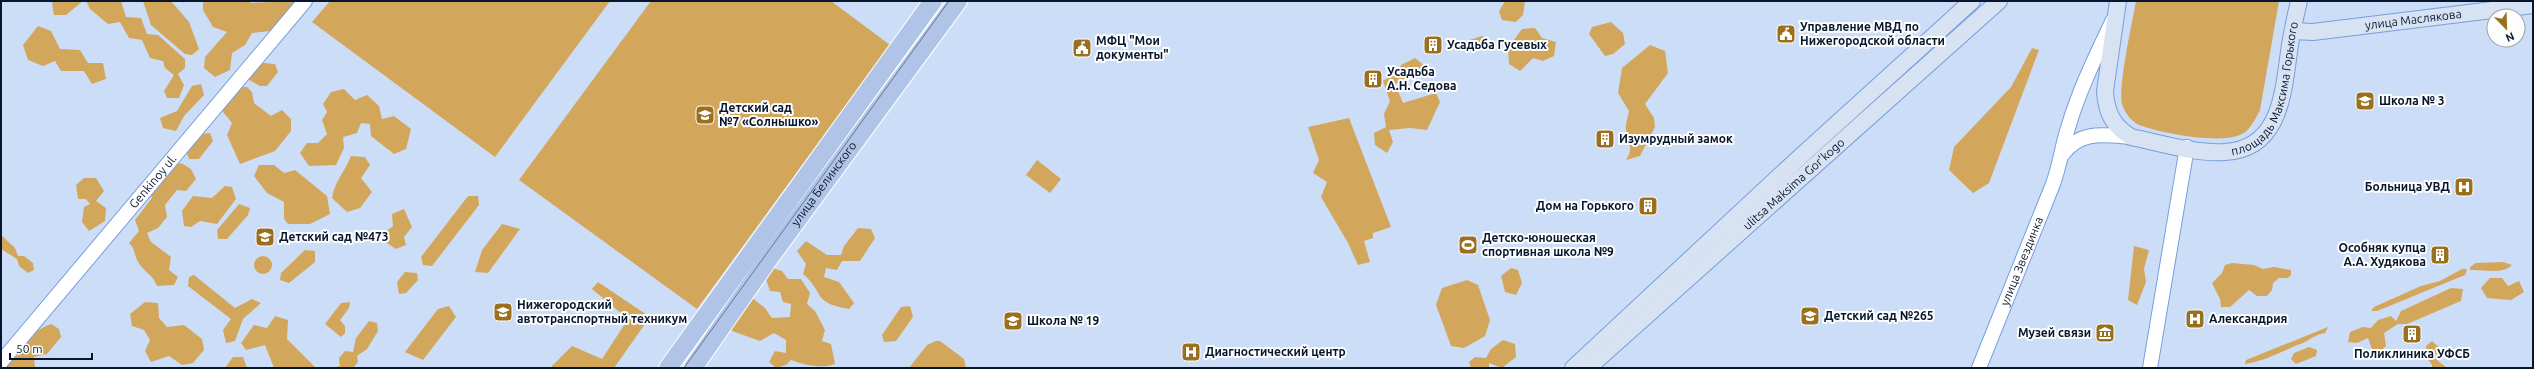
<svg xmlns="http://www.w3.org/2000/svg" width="2534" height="369" viewBox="0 0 2534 369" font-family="Ubuntu,sans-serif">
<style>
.green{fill:#d3a75b}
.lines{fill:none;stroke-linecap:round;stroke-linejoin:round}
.tertiary-casing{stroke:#779edd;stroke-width:16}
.secondary-casing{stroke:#779edd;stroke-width:18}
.primary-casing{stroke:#fff;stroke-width:20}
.tertiary{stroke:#fff;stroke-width:14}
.secondary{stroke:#d7e2f2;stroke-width:16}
.primary{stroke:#afc4e6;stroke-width:18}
.tram{stroke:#687891;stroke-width:1}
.labels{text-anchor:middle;stroke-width:4;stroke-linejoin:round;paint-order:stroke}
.street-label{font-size:12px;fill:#07162d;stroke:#fdfdfd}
.poi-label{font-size:12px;font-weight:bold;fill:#07162d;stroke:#fdfdfd;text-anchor:start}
</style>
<rect width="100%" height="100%" fill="#ccddf8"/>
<g class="green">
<path d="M54,1H83L66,15H54L52,3Z"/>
<path d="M86,1H121L126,17L141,18L147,34L158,35L185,59V68L178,74L184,85L179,98H167L164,91L174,75L165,68L163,61L150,58L142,40L129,38L120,22L108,24L90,9Z"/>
<path d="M143,1H171L189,22L199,49L192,55L185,54L151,25Z"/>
<path d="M203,1H250L251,3L297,1L270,31L252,33L245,45L232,53L230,70L215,77L204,68L205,57L227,32L213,27L203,10Z"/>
<path d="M330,1H610L495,157L312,22Z"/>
<path d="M651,1H831L890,45L697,309L519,180Z"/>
<path d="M1505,1H1525L1523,15L1516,22L1502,20L1499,11Z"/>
<path d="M2136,1H2279L2260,110C2256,118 2250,130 2242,134C2222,145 2160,133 2139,125C2132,122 2124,112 2122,104C2118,85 2132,24 2136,1Z"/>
<path d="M1611,22L1623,33L1625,44L1613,54L1605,56L1589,34L1592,27Z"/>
<path d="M38,26L51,31L60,49L80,50L88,63H103L106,79L92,84L84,71H61L55,61L43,66L28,60L23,45Z"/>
<path d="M1535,28L1542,38L1556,42L1554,56L1543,61L1533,58L1520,71L1509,64L1508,48L1522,29Z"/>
<path d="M1482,36L1488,39L1457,51L1451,46Z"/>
<path d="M1650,45L1665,51L1668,73L1645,104L1654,118L1655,127L1640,156L1626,160C1634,148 1628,143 1626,130C1625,125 1628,117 1629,111L1618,93L1622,68Z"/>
<path d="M2032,48L2039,50L1989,183L1973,193L1949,170L1954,147L2011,87Z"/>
<path d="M1415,58L1426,67L1395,84L1403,103L1436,93L1440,102L1427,130L1410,128L1389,130L1393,142L1387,153L1375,145L1374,133L1386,127L1384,114L1390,101L1383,81L1399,71L1401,65Z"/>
<path d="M264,63L275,64L278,72L267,86H260L244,77L248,70Z"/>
<path d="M201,84L204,95L184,116L176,131L163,128L160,118L177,111L192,86Z"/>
<path d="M237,87H247L252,92L254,103L271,116L282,110L291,119V131L275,151L240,164L227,135L232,123L223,112L222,104Z"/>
<path d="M344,89L355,100L367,95L379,106L382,119L394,116L411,129L406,149L394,154L371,136L370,124L361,123L357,133L343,137L344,148L336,165L309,166L300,153L307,143H318L327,134L322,120L327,112L323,104L331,92Z"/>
<path d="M1349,118L1391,227L1373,233V238L1364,241L1370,262L1358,265L1348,243L1321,197L1327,182L1313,173L1319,160L1308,127Z"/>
<path d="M210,133L213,141L199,159H189L186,150L201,134Z"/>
<path d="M351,156L365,157L370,165L361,178L372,192L360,208L347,212L332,198C334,183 345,171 351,156Z"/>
<path d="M1037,160L1061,179L1050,193L1026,175Z"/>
<path d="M181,163L191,169L196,179L186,191L177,190L165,205L167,217L158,228L147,233L151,242L171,257L169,270L178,277L174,285L157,286C153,274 142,271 137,260C134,253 135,249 129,243L139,231L135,220L152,198L149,189L170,167Z"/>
<path d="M259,165H274L284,173L295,170L327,196L330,214L310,224H288L284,219V202L267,193L254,176Z"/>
<path d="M84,178H96L104,191L96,201L106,208L105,221L89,231L82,222L84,207L90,204L86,199H78L76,185Z"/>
<path d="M225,186L232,187L236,199L217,224L200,221L191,227L184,226L182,211L193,196L212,198Z"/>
<path d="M468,196H478L479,205L432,266L423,265L421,257Z"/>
<path d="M239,204L250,208L248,215L227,239H218L217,230Z"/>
<path d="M404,209L412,227L404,237L406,245L396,249L387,243L384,233L393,226L392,214Z"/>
<path d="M502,224L520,229L488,273L475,272L482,250Z"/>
<path d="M858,228L871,229L875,238L860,261H842L837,270L826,268L824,277L839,282L854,303L849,309C811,302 826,294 803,274L806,264L797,251L806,241L827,255H841L844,246Z"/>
<path d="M1,235L15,248L18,256H24L33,263L34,270L28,273L19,266L17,259L1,249Z"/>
<path d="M2134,246L2149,250L2144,269L2146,282L2137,305L2128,300Z"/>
<path d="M305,250L315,251V262L289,283L280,280L281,273Z"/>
<circle cx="263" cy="265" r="9"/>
<path d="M2503,262L2512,265C2503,275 2482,269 2470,270V267L2476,263Z"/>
<path d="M2232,263L2254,265L2263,269L2274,267L2291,270V275L2288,278H2279L2273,283L2272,290L2267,296H2257L2249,290L2230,307H2221L2220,299L2212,283L2222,273L2225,265Z"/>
<path d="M772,268L782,271L788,279H801L810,293L807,304L815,311L825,330L822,341L831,344L835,364C822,369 804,365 791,360L786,365L776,368L769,362L775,351L786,353V340L774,333L760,341L732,331L730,323L752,298L765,308L772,318L790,317L791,304L783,302L780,292L770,291L765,276Z"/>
<path d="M1511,268L1518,270L1522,283L1516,295L1505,292L1501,276Z"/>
<path d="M2462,269H2467L2465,275L2377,311H2371L2374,307L2421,286L2440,281Z"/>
<path d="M405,272L417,273L418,280L406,293L399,294L397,282Z"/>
<path d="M194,275L235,308L252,299L261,303L243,319L235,341L226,343L223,330L231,319L188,286L189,277Z"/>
<path d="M2490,278H2502L2508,286L2519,281L2524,292L2511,300L2487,298L2481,288Z"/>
<path d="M1467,280L1478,285L1490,320L1485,336L1464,348L1451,346L1436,305L1442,288Z"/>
<path d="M598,282L650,317L614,368H550L572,346L602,359L628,319L592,289Z"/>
<path d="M2451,288L2463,289L2461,301L2407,324H2398L2384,333L2386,346L2381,351L2372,349L2368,338L2357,343L2348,342L2350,332L2363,327L2371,328L2378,320L2391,316L2396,321L2401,311Z"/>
<path d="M145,302L158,303L159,318L167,327L184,325L202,339L204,350L193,363L182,365L169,356L151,362L145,351L150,340L144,330L132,326L130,314Z"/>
<path d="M350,302L349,308L340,320L345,326V333L341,337L325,324L341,303Z"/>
<path d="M449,306L456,317L423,360L405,352L438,309Z"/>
<path d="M910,306L913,317L896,341L884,342L882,335L901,307Z"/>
<path d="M275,316L288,320L287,339L316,368H274L265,345L246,350L241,343L254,325L267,328Z"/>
<path d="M369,321L377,323L378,331L367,349L357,356L358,362L353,368H332L340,366L339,358L345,351L353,352L356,338Z"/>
<path d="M51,324L59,329L61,337L47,354L34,357L35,368H6V364L23,352C25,337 38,329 51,324Z"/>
<path d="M2328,327L2325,333C2315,335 2311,339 2303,343C2284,350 2265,361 2245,364L2246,360Z"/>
<path d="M1503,340L1515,344L1516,357L1502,368L1489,363V368H1471L1469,362L1475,357L1486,358L1491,349Z"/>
<path d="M936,341H940L964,359L966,368H909L927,345Z"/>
<path d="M2432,341L2442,350L2437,360L2447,368H2432V365L2427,358L2426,346Z"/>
<path d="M2309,347L2317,350L2316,356L2296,364L2291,359L2294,353Z"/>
<path d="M233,357H243L247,368H225Z"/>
</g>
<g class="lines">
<g class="tertiary-casing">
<g id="tertiary">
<path d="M2063,154C2080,130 2104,135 2131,137"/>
<path id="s1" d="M1,362L305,1"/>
<path id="s2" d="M1979,368L2053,184C2060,165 2062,146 2068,128C2079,90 2096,56 2113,20"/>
<path d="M2150,368L2187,147"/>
</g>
</g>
<g class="secondary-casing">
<g id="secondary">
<path id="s3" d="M2118,1L2105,91C2106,112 2113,126 2131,137C2161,143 2195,154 2225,152C2280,149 2283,94 2289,52C2291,35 2295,18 2299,1"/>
<path id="s4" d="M2293,31L2313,32L2533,5"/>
<path d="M1573,368L1801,156L1972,1"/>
<path id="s5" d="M1588,368L1999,1"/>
</g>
</g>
<g class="primary-casing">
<g id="primary">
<path d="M668,368L933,1"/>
<path id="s6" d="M693,368L768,260L958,1"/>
</g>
</g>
<use href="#tertiary" class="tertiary"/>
<use href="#secondary" class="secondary"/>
<use href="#primary" class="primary"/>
<path class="tram" d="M684,368L949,1"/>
</g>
<defs>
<g id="civic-square" transform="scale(1)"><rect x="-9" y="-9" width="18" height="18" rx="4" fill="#9a701e" stroke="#fdfdfd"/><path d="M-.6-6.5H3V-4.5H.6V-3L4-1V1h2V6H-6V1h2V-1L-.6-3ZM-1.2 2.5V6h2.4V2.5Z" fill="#fff"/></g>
<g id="building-square" transform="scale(1)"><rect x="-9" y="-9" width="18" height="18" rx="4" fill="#9a701e" stroke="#fdfdfd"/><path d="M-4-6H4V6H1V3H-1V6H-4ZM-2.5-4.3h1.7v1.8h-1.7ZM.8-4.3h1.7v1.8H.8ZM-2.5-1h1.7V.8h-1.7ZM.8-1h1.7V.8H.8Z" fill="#fff"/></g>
<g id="school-square" transform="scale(1)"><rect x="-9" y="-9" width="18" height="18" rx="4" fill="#9a701e" stroke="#fdfdfd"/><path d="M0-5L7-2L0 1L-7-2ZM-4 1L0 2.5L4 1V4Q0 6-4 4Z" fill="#fff"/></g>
<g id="hospital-square" transform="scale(1)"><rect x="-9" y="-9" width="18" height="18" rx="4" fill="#9a701e" stroke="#fdfdfd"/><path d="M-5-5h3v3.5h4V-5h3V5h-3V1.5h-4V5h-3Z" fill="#fff"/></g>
<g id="stadium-square" transform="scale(1)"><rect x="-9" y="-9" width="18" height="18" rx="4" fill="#9a701e" stroke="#fdfdfd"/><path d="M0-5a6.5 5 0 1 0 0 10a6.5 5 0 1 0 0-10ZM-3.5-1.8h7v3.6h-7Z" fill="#fff"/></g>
<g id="university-square" transform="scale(1)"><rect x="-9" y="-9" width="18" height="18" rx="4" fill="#9a701e" stroke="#fdfdfd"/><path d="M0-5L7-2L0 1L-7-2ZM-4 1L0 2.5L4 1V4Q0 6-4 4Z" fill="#fff"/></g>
<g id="museum-square" transform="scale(1)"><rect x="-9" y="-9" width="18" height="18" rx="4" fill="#9a701e" stroke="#fdfdfd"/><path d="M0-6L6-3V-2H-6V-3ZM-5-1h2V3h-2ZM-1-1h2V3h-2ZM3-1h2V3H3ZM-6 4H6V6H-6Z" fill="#fff"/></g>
</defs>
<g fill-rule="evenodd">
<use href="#civic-square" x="1786" y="34"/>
<use href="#building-square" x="1433" y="45"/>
<use href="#civic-square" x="1082" y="48"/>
<use href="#building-square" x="1373" y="79"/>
<use href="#school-square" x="2365" y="101"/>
<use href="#school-square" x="705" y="115"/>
<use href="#building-square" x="1605" y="139"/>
<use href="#hospital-square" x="2464" y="187"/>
<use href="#building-square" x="1648" y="206"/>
<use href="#school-square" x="265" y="237"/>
<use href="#stadium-square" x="1468" y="245"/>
<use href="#building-square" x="2440" y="255"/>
<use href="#university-square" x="503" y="312"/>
<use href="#school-square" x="1810" y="316"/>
<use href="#hospital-square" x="2195" y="319"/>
<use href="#school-square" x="1013" y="321"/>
<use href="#museum-square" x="2105" y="333"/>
<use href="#building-square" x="2412" y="334"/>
<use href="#hospital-square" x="1191" y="352"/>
</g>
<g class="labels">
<g class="street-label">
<text dy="4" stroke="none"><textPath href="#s4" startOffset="121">улица Маслякова</textPath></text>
<text dy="4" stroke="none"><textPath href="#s3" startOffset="326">площадь Максима Горького</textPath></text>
<text dy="4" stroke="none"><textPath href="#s1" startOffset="236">Genkinoy ul.</textPath></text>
<text dy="4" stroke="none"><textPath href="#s6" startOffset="226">улица Белинского</textPath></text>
<text dy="4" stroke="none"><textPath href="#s5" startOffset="276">ulitsa Maksima Gor'kogo</textPath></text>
<text dy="4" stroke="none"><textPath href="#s2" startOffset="115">улица Звездинка</textPath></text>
</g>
<g class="poi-label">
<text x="1800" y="31">Управление МВД по<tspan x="1800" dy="14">Нижегородской области</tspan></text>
<text x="1096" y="45">МФЦ "Мои<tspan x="1096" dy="14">документы"</tspan></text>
<text x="1447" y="49">Усадьба Гусевых</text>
<text x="1387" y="76">Усадьба<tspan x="1387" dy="14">А.Н. Седова</tspan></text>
<text x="2379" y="105">Школа № 3</text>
<text x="719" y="112">Детский сад<tspan x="719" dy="14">№7 «Солнышко»</tspan></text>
<text x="1619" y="143">Изумрудный замок</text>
<text x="2450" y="191" text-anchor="end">Больница УВД</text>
<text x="1634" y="210" text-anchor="end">Дом на Горького</text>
<text x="279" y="241">Детский сад №473</text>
<text x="1482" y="242">Детско-юношеская<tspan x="1482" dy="14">спортивная школа №9</tspan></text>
<text x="2426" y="252" text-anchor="end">Особняк купца<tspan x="2426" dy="14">А.А. Худякова</tspan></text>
<text x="517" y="309">Нижегородский<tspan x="517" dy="14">автотранспортный техникум</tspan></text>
<text x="1824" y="320">Детский сад №265</text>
<text x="2209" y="323">Александрия</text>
<text x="1027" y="325">Школа № 19</text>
<text x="2091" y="337" text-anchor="end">Музей связи</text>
<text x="1205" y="356">Диагностический центр</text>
<text x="2412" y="358" text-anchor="middle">Поликлиника УФСБ</text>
</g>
</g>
<rect width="2534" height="369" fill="none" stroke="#07162d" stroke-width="4"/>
<g transform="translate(2506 28) rotate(157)"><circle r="19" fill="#fdfdfd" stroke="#9ba1aa"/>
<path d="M0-3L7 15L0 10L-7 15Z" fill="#9a701e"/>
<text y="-6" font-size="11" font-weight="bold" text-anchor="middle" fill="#07162d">N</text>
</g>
<path d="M10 353v6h82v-6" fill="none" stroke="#07162d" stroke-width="2"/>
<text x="16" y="353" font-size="12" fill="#07162d" stroke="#fdfdfd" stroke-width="3" paint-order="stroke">50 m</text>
</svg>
